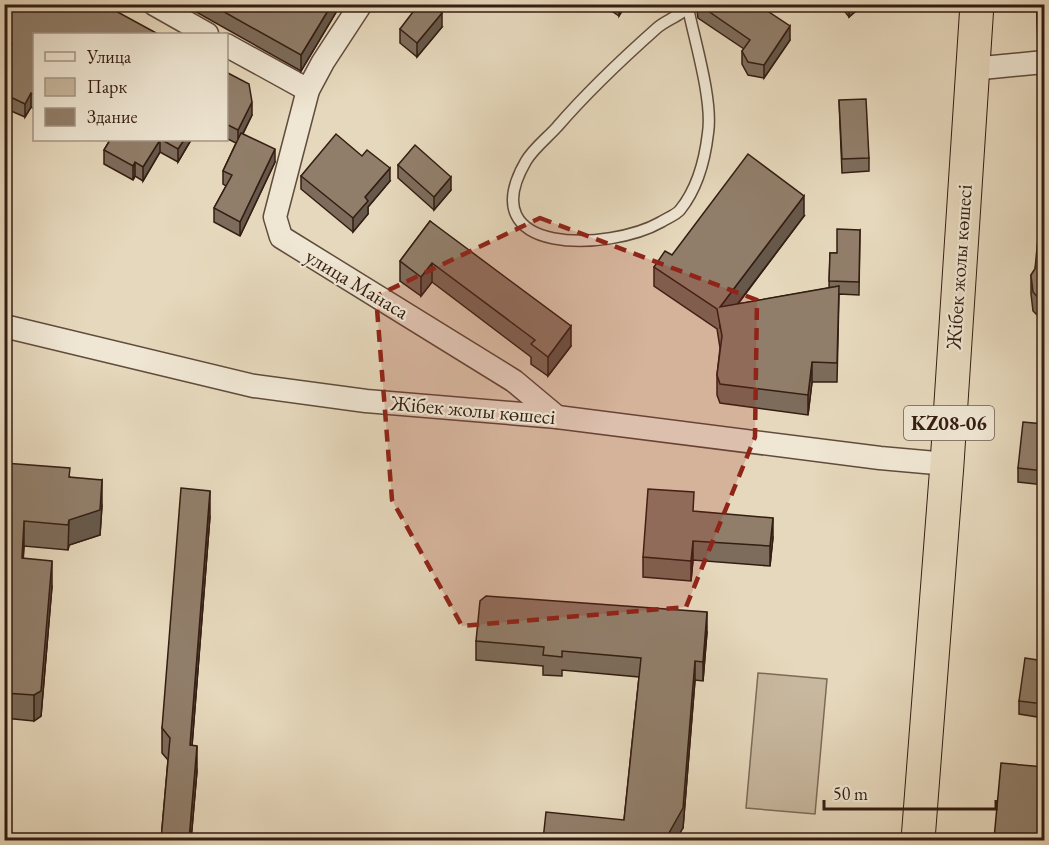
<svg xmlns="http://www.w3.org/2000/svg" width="1049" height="845" viewBox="0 0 1049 845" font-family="'EB Garamond',serif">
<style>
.green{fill:#c8b89f;stroke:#7e6a58;stroke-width:1.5}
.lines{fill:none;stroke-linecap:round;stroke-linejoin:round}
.lane-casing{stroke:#604c3c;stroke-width:13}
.street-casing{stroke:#604c3c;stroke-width:25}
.highway-casing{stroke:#341d12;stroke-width:35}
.lane{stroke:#efe6d3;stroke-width:10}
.street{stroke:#efe6d3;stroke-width:22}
.highway{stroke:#e6d8bc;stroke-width:33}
.wall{fill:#7d6c5b;stroke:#341d12;stroke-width:1.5}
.shaded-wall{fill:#66584a;stroke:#341d12;stroke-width:1.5}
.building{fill:#917e6a;stroke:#341d12;stroke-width:1.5}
.marked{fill:#8f2418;fill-opacity:0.2;stroke:#8f2418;stroke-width:4.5;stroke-dasharray:12 8;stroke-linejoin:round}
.labels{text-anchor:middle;stroke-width:4.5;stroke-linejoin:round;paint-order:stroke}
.shield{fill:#efe6d3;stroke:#6c594c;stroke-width:1.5}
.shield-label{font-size:20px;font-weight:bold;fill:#341d12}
.street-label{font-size:21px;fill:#341d12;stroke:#efe6d3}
</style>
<rect width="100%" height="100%" fill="#e6d8bc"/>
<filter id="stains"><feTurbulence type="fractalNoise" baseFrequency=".00333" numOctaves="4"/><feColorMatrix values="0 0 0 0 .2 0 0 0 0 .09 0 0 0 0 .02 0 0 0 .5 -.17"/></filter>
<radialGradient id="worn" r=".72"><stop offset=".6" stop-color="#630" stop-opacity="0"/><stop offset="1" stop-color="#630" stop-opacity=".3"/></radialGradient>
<path class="green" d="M758,673L827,679L815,814L746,808Z"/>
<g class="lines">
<g class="lane-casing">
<path id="lane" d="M688,8C695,42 713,101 708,133C705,159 697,189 680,210C676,215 667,218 661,222C610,251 470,257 526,161C533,149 547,138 557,127C588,91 621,60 657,28C666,20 683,15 690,4"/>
</g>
<g class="street-casing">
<g id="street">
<path d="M154,4L207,34"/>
<path d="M361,4L323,62L308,90L275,217L281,237L514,381L557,417"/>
<path d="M226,45L308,90"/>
<path d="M972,69L1044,62"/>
<path d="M4,326L254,386L366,401L557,417L880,458L947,464"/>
</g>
</g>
<g class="highway-casing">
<path id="highway" d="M918,840L947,464L977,4"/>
</g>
<use href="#lane" class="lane"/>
<use href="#street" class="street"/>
<use href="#highway" class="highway"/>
</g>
<g class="wall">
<path d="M4,4L34,34V109L31,107L25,117L4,108V58L6,54L4,53Z"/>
<path d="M182,4H341L301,71Z"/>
<path d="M601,4H626L619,16Z"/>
<path d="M696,4H757L790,40L764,78L748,75L742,64V51L744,49L698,18Z"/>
<path d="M839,4H864L849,17Z"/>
<path d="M1037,13H1044V49H1038Z"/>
<path d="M442,27L417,57L400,43V29Z"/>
<path d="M226,72L252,115L243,134L275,162L240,236L214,222V208L226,186L223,184V171L236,143L226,138Z"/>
<path d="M839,100L869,158V171L842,173Z"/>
<path d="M110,140H191L178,162L160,152L143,181L135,176L133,180L104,164V150Z"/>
<path d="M398,165L451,190L434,210L398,178Z"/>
<path d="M301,176L390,181L368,207V214L353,232L301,189Z"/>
<path d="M804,216L738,304L829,288L830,253H837L860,230L859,295L839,294L837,382H812L808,415L720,403L717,395V375L720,348L717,329L654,286V267L672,255Z"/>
<path d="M430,221L571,346L548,376L531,364V357L432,282L421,296L400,281V261Z"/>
<path d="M1044,227V322L1033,311L1031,294V275L1035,269Z"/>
<path d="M1044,424V485L1018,482V468Z"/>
<path d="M4,463L70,477L102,505L100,535L69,545L68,550L24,546L23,558L52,586L41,716L34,721L4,718Z"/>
<path d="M694,512L773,537L770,566L693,560L691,581L643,577V557Z"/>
<path d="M210,516L192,746L197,771L191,840H161L168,760L162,753V728Z"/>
<path d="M707,632L703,681L695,680L683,828L624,820L639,677L562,670V676L543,675V666L476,660V641Z"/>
<path d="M1044,661V718L1019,714V701Z"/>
</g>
<g class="shaded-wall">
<path d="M332,4H341L301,71V55Z"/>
<path d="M619,4H626L619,16Z"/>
<path d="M849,4H864L849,17Z"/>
<path d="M442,13V27L417,57V43Z"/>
<path d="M790,26V40L764,78V65Z"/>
<path d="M31,93V107L25,117V104Z"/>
<path d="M252,102V115L238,143V130Z"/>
<path d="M160,140V152L143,181V167Z"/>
<path d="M184,140H191L178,162V149Z"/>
<path d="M275,149V162L240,236V222Z"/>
<path d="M135,162V176L133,180V166Z"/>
<path d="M390,168V181L368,207V214L353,232V218L365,197Z"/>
<path d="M451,177V190L434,210V197Z"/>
<path d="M804,196V216L720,327V307Z"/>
<path d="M432,263V282L421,296V277Z"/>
<path d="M571,326V346L548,376V357Z"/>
<path d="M812,362V382L808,415V395Z"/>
<path d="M102,480V505L100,535L69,545L68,550L69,520Z"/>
<path d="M210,491V516L190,771V745Z"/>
<path d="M773,518V537L770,566V546Z"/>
<path d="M24,521V546L22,583V558Z"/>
<path d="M693,541V560L691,581V561Z"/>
<path d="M52,561V586L41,716L34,721V695Z"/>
<path d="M707,612V632L703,681V662Z"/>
<path d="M695,661V680L683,828L676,840H665Z"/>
<path d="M197,746V771L191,840H189Z"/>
</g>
<g class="building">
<path d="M4,4H103L158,34H34V95L31,93L25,104L4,94V58L12,44L4,39Z"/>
<path d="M210,4H332L301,55Z"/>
<path d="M419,4H431L442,13L417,43L400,29Z"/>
<path d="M698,4H757L790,26L764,65L748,62L742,51L750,40Z"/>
<path d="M1037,13H1044V35L1038,36Z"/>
<path d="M226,72L249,84L252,102L238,130L226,124Z"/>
<path d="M866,99L869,158L842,159L839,100Z"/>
<path d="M241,133L275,149L240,222L214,208L232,175L223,171Z"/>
<path d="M336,134L362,156L367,150L390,168L365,197L368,201L353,218L301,176Z"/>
<path d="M110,140H160L143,167L135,162L133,166L104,150Z"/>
<path d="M162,140H184L178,149Z"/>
<path d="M415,145L451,177L434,197L398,165Z"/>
<path d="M748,154L804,196L720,307L839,286L837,363L812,362L808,395L720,384L717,375L722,336L717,309L654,267L665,251L672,255Z"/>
<path d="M430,221L571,326L548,357L531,344L535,340L432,263L421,277L400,261Z"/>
<path d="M1039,227H1044V304L1033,292L1031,275L1035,269Z"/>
<path d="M837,229L860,230L859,282L829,281L830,253H837Z"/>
<path d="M1023,422L1044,424V471L1018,468Z"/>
<path d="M4,463L70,468L69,477L102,480L100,510L69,520L68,525L24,521L22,558L52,561L41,691L34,695L4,693Z"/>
<path d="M181,488L210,491L190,745L197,746L189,840H161L170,738L162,728Z"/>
<path d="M648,489L694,492L693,511L773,518L770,546L693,541L691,561L643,557Z"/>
<path d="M486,596L707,612L703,662L695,661L683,808L665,840H543L546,812L624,820L641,658L562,651V657L543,655L544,647L476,641L480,601Z"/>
<path d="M1025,658L1044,661V704L1019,701Z"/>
<path d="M1001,763L1044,767V840H1000L994,839Z"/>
</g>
<path class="marked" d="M540,218L757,300L755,437L686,607L462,626L392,500L376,296Z"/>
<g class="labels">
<rect class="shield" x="904" y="406" width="90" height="34" rx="4.5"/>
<g class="shield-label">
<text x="949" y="430">KZ08-06</text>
</g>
<g class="street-label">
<text transform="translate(959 267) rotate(-86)" y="7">Жібек жолы көшесі</text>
<text transform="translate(357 284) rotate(31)" y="7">улица Манаса</text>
<text transform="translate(473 410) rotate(5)" y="7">Жібек жолы көшесі</text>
</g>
</g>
<rect width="1049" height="845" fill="none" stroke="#e6d8bc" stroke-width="24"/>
<rect x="6" y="6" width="1037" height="833" fill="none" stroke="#341d12" stroke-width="3"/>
<rect x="12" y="12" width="1025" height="821" fill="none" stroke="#341d12" stroke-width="1.5"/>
<rect x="33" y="33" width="195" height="108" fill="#efe6d3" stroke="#a49686" stroke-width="1.5"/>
<rect x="45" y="52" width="30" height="9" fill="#efe6d3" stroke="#a49686" stroke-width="1.5"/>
<text x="87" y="63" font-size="18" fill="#341d12">Улица</text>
<rect x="45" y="78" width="30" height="18" fill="#c8b89f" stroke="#a49686" stroke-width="1.5"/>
<text x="87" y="93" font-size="18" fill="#341d12">Парк</text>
<rect x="45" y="108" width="30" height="18" fill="#917e6a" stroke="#a49686" stroke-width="1.5"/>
<text x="87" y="123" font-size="18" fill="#341d12">Здание</text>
<path d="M824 800v9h172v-9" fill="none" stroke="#341d12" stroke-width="3"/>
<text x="833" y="800" font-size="18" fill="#341d12" stroke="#efe6d3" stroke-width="4.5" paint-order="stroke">50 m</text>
<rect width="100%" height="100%" filter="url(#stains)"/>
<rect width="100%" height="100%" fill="url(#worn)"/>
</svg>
